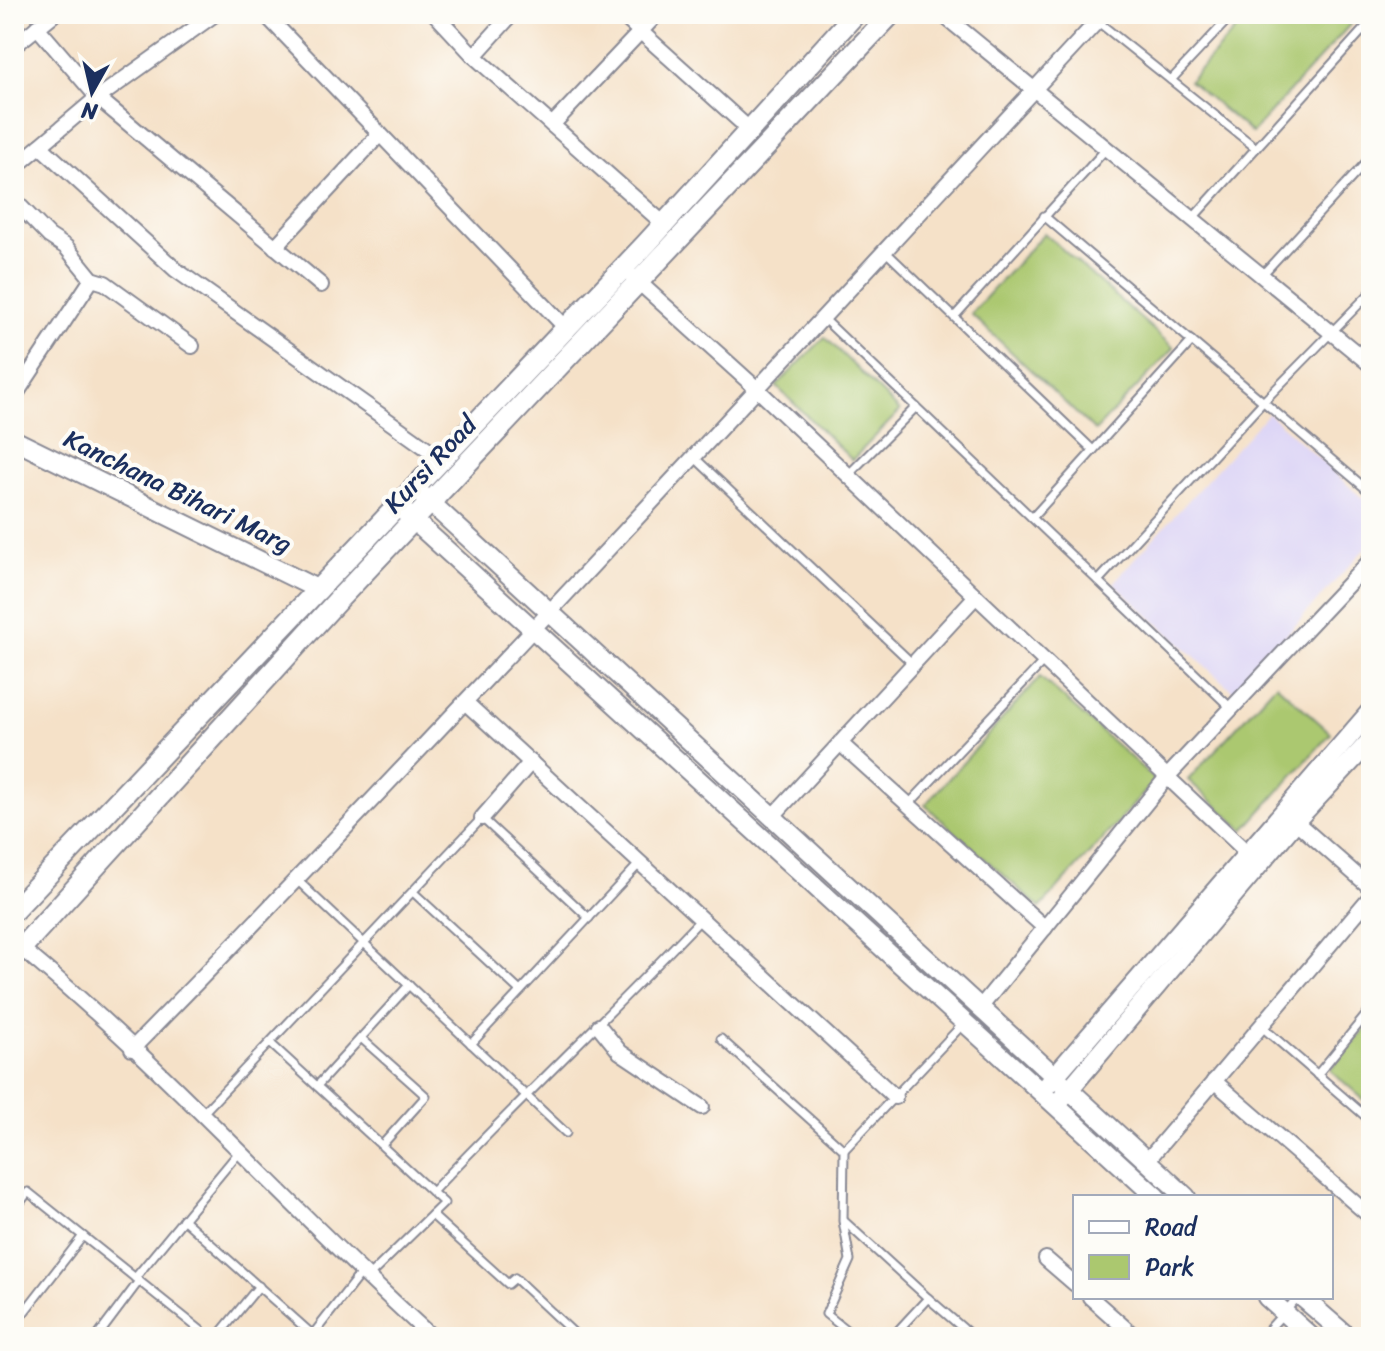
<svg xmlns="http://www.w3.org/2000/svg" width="1385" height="1351" viewBox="0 0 1385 1351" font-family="Sriracha,sans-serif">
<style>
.built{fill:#ddd5f6}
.green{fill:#abc86f;stroke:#637c66;stroke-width:2}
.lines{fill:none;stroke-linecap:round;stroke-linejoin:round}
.service-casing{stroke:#888893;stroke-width:11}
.minor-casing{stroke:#888893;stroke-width:18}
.tertiary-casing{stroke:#888893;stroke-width:22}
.secondary-casing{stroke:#888893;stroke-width:24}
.service{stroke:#fff;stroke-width:7}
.minor{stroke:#fff;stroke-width:14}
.tertiary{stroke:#fff;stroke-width:18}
.secondary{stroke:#fff;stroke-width:20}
.labels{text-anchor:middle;stroke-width:8;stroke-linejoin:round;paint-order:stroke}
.street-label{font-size:26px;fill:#1b2f5e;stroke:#fdfcf7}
</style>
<rect width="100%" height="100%" fill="#fdfcf7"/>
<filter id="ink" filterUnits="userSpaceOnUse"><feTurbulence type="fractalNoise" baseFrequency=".0125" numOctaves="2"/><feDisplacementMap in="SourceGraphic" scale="16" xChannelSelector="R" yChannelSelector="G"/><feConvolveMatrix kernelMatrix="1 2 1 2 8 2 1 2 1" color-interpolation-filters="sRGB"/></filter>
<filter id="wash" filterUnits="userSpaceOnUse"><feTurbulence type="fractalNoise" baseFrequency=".006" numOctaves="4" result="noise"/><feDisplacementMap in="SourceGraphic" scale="32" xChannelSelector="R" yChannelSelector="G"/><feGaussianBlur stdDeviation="1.8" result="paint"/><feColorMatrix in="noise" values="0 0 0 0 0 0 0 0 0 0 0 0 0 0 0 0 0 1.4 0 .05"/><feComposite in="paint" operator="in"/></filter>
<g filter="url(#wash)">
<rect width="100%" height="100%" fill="#f5e1c8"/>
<path class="built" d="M1268,413L1371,506V542L1234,692L1113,583Z"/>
<g class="green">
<path d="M1250,14H1354L1357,17L1252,133L1189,81Z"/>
<path d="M1044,233L1174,348L1095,431L971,314Z"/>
<path d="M825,337L900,411L852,460L776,386Z"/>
<path d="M1040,677L1156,780L1040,908L925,805Z"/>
<path d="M1276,684L1331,733L1244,830L1188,780Z"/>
<path d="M1371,1023V1106L1330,1070Z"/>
</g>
</g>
<g filter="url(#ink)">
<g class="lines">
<g class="service-casing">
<g id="service">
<path d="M1097,21L1256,148"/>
<path d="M1171,80L1233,14"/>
<path d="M1044,216L1371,493"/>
<path d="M1192,219L1371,21"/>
<path d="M885,251L1093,450"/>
<path d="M1262,275L1371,157"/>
<path d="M954,317L1107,148"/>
<path d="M823,318L1231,708"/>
<path d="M694,457L913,664"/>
<path d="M848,475L916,407"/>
<path d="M1032,518L1192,341"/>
<path d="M1098,581L1263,402L1371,292"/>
<path d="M908,805L1044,661"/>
<path d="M297,880L566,1133"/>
<path d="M413,892L520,991"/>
<path d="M1261,1026L1371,1121"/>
<path d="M361,1038L426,1096L382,1145"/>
<path d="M721,1039L844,1150L963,1024"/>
<path d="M270,1043L444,1203L368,1277"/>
<path d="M471,1044L640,863"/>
<path d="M1317,1075L1371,1009"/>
<path d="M317,1086L409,985"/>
<path d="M203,1113L482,818L589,918"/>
<path d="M844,1150L843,1221L850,1260L826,1314L855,1337"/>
<path d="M432,1192C520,1099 613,1012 701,919"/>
<path d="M14,1210L28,1192L209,1337"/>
<path d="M432,1215L508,1284L515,1278L578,1337"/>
<path d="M183,1219L313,1335"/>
<path d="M844,1221L928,1298"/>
<path d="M135,1278L239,1152"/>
<path d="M14,1325L83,1236"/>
<path d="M97,1337L139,1281"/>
<path d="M217,1337L259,1286"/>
<path d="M311,1337L361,1273"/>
<path d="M892,1337L928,1298L973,1337"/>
<path d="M1262,1337L1298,1297"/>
</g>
</g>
<g class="minor-casing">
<g id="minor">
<path d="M265,14L566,328"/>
<path d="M435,14L474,56L664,224"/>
<path d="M621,14L750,130"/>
<path d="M942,14L1371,365"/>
<path d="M37,27L98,98L321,285"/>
<path d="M14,46L54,14"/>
<path d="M474,56L512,14"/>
<path d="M552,125L657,14"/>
<path d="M40,146L176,270L442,459"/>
<path d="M14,168L92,102L215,14"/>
<path d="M14,200L49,236L66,247L92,279L105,283L192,346"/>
<path d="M275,247L380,134"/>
<path d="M632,276L757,389L1253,858"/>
<path d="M14,397L92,279"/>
<path d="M465,702L895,1097"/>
<path d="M840,743L1045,928"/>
<path d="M482,818L531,762"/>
<path d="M771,818L976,596"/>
<path d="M1295,821L1371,888"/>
<path d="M21,948C167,1068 292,1211 432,1337"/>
<path d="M979,1009L1167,777L1371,560"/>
<path d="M599,1026L620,1052L702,1107"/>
<path d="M132,1049C463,711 782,361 1104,14"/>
<path d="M1214,1081L1371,1217"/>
<path d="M1146,1162L1371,896"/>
<path d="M1046,1259L1075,1284"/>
<path d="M1090,1297L1135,1337"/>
</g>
</g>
<g class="tertiary-casing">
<g id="tertiary">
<path d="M14,440L319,590"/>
<path d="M420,493L1186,1197"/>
<path d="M398,506L1156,1197"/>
<path d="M1047,1085L1371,711"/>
<path d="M1062,1098L1301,815L1371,740"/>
<path d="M1267,1297L1311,1337"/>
<path d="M1302,1297L1348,1337"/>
</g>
</g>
<g class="secondary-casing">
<g id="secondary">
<path d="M14,910L647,243L855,14"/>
<path d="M14,956L337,601L891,14"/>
</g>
</g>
<use href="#service" class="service"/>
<use href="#minor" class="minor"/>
<use href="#tertiary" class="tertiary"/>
<use href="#secondary" class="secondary"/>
</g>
</g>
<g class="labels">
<g class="street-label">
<text transform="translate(430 464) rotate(-47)" y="9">Kursi Road</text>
<text transform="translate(178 491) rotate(26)" y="9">Kanchana Bihari Marg</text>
</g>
</g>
<rect width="1385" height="1351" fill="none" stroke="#fdfcf7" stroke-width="48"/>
<rect x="1073" y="1195" width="260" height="104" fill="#fdfcf7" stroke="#a3aaba" stroke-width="2"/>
<rect x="1089" y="1221" width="40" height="12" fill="#ffffff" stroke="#a3aaba" stroke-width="2"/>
<text x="1145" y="1235" font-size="24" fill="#1b2f5e">Road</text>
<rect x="1089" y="1255" width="40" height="24" fill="#abc86f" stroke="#a3aaba" stroke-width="2"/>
<text x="1145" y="1275" font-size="24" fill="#1b2f5e">Park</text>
<g transform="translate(92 92) rotate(188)" stroke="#fdfcf7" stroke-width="6" paint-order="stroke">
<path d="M0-6L14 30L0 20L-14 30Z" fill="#1b2f5e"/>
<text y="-12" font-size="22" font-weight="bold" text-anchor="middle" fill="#1b2f5e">N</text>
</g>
</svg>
